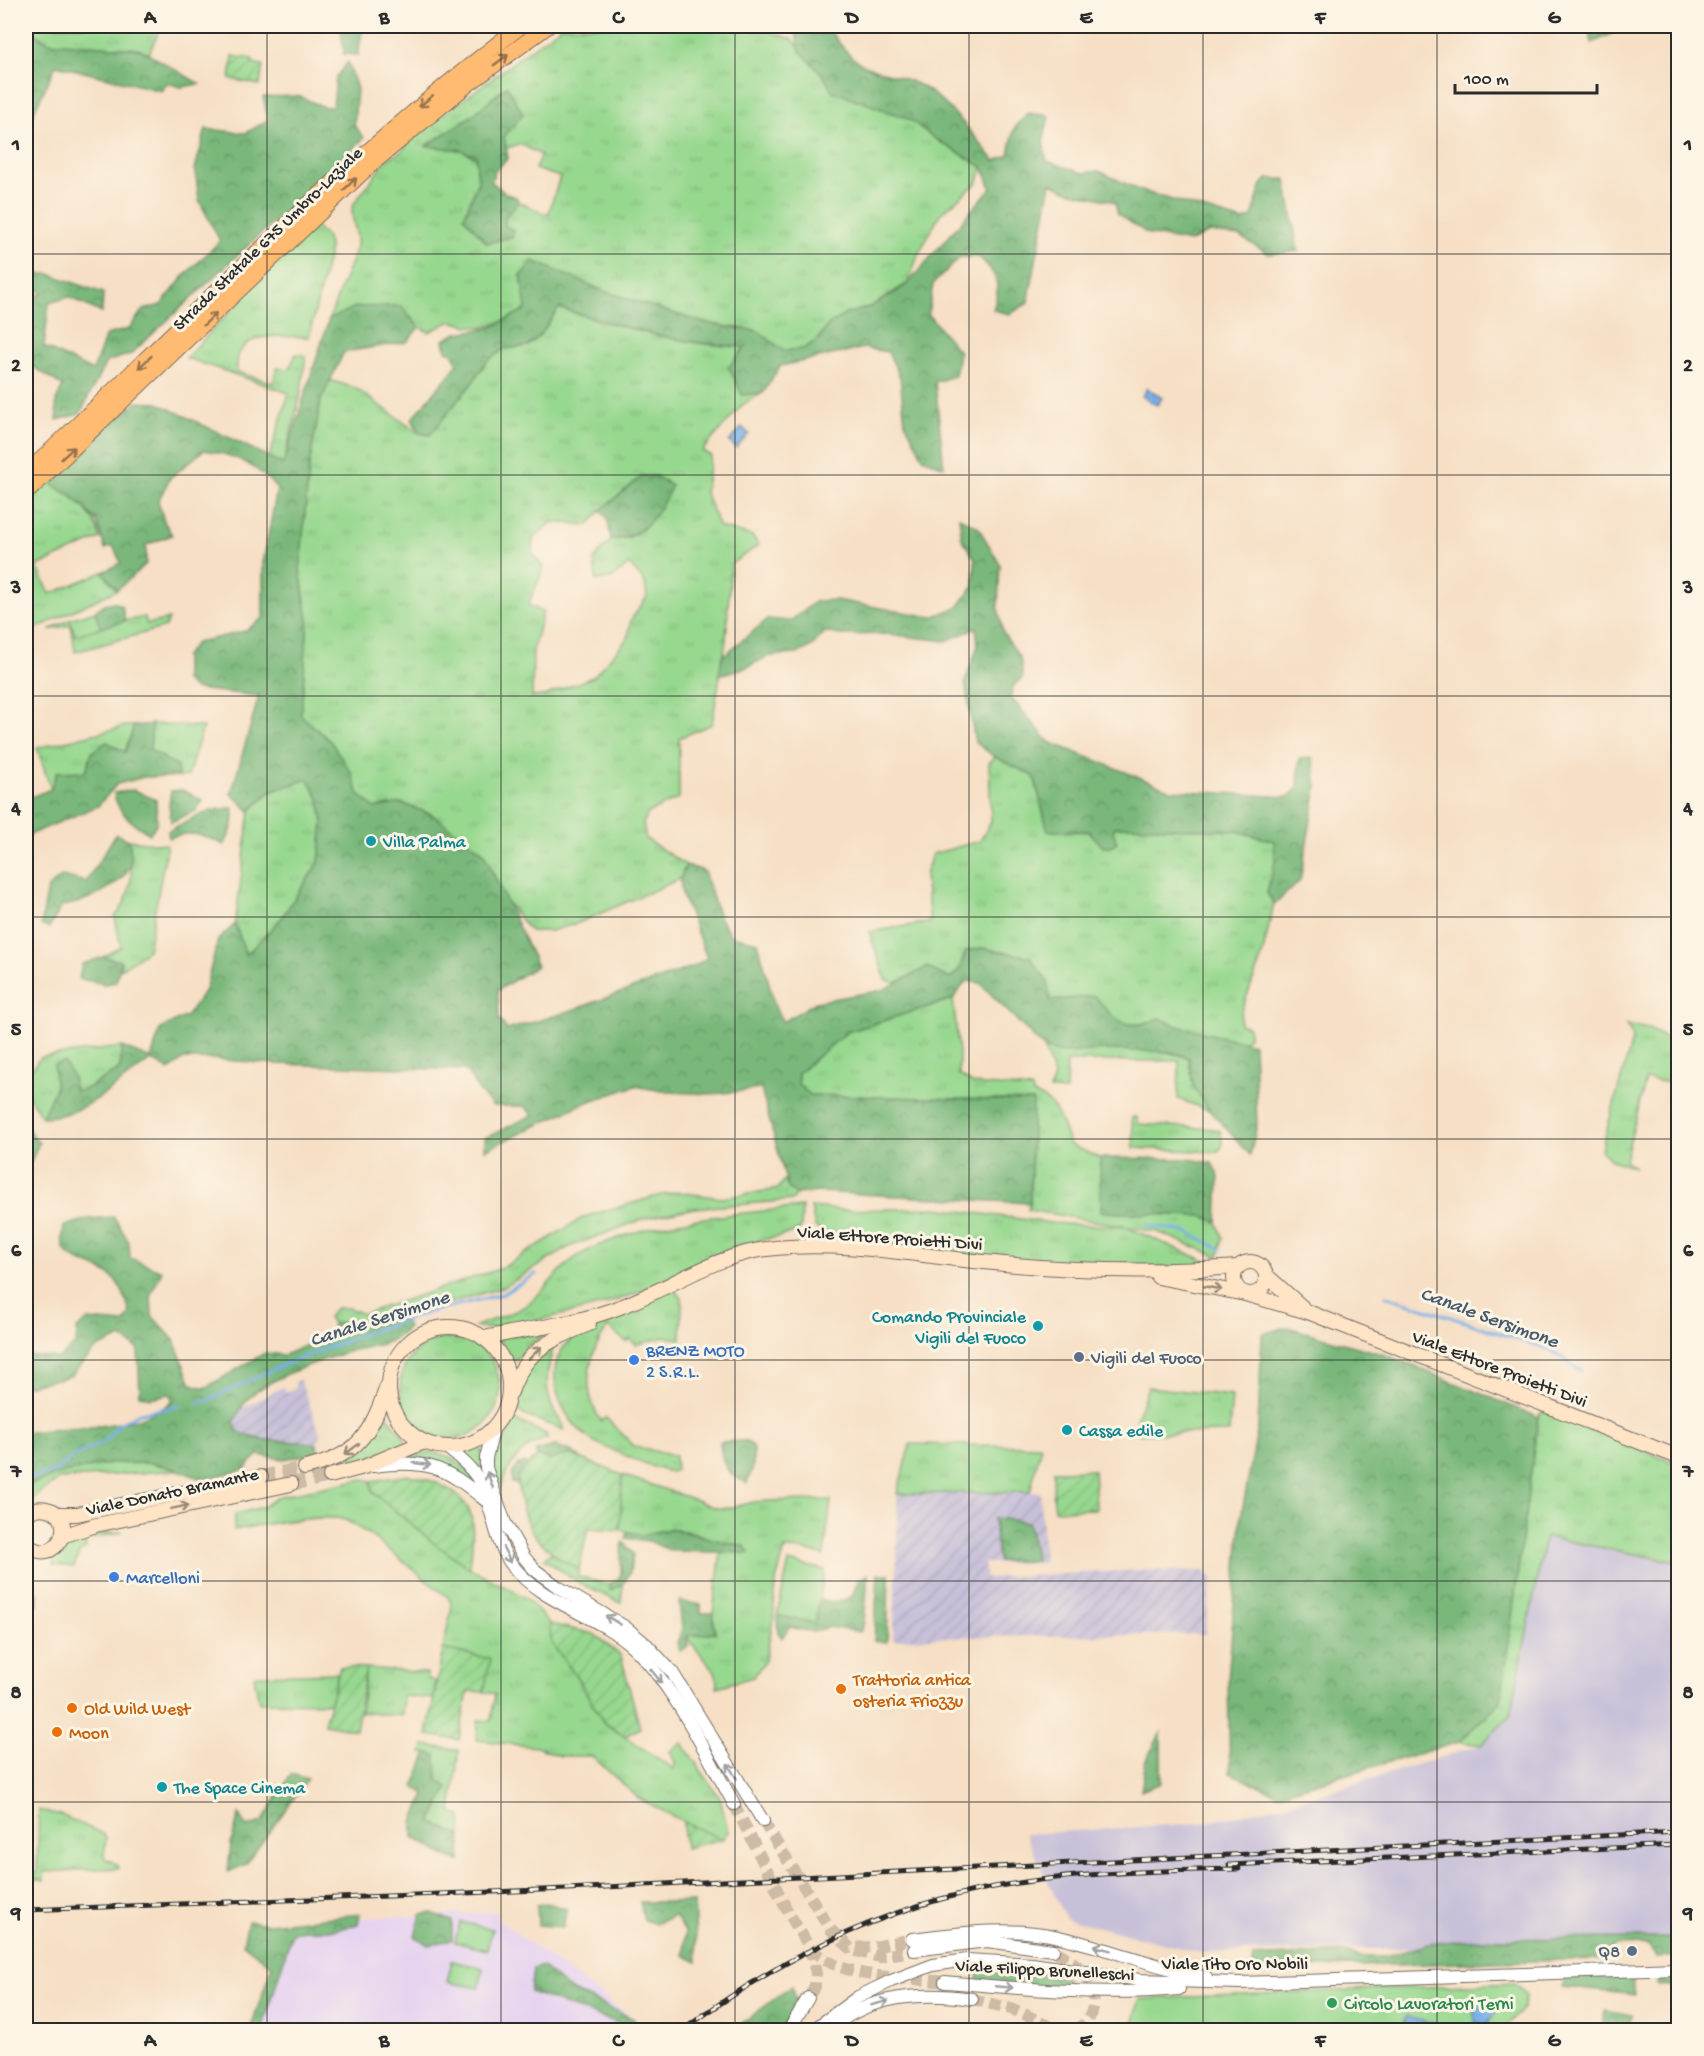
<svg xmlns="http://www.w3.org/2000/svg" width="1704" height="2056" viewBox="0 0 1704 2056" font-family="'Gochi Hand',sans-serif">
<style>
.built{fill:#e6d3f0}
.industrial{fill:url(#industrial-furrows)}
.railway{fill:#c8c0d8}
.grass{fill:url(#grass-tufts);stroke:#61825d;stroke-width:1.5;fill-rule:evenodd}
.forest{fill:url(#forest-crowns);stroke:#527252;stroke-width:1.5}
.park{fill:#97d88f;stroke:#61825d;stroke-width:1.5}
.garden{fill:url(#garden-furrows);stroke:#61825d;stroke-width:1.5}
.water{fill:#78afe7;stroke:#526d89;stroke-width:1.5}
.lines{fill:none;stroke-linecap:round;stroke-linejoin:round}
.stream{stroke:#78afe7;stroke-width:3}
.tertiary-tunnel{stroke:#cdbba5;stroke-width:12;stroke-dasharray:12 6;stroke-linecap:butt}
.secondary-tunnel{stroke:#cdbba5;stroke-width:14;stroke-dasharray:14 7;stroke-linecap:butt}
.tertiary-casing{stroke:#726a61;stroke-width:14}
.secondary-casing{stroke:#726a61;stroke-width:16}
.trunk-casing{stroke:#726a61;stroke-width:17}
.tertiary{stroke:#fff;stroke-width:12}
.secondary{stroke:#ffe4c6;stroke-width:14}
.trunk{stroke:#ffbb71;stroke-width:15}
.rail-casing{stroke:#2b2b2b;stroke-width:5}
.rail{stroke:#fcf5e5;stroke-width:3;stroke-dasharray:9;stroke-linecap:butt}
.oneway{stroke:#95734e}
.oneway2{stroke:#958878}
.oneway3{stroke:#a0a0a0}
.grid{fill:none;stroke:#2b2b2b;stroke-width:1.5;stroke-opacity:0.55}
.culture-dot{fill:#0f9aa8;stroke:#fcf5e5;stroke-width:2}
.service-dot{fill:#5c6f8a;stroke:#fcf5e5;stroke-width:2}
.shop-dot{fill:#3f7fe0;stroke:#fcf5e5;stroke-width:2}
.food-dot{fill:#e8710a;stroke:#fcf5e5;stroke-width:2}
.leisure-dot{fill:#2e9e5b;stroke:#fcf5e5;stroke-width:2}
.labels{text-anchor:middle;stroke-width:6;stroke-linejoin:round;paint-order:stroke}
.street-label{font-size:18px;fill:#2b2b2b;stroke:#fcf5e5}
.culture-label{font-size:18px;fill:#0d838f;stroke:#fcf5e5;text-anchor:start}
.shop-label{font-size:18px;fill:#366cbe;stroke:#fcf5e5;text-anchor:start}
.service-label{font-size:18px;fill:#4e5e75;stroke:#fcf5e5;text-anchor:start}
.food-label{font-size:18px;fill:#c56008;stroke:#fcf5e5;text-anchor:start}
.leisure-label{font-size:18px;fill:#27864d;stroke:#fcf5e5;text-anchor:start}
.water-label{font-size:20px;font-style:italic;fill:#46596d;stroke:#fcf5e5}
.neatline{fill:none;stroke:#2b2b2b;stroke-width:2}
.grid-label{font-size:20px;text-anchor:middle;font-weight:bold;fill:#2b2b2b}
</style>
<defs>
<pattern id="industrial-furrows" width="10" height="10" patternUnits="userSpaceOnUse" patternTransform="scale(1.5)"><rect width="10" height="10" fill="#c8c0d8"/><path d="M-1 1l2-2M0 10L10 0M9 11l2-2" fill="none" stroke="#aca5ba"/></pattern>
<pattern id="grass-tufts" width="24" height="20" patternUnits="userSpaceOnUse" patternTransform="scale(1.5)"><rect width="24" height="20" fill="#97d88f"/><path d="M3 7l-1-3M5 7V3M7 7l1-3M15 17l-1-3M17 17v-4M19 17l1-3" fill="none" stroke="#82ba7c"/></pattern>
<pattern id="forest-crowns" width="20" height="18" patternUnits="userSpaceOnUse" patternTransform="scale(1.5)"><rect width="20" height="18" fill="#79b87a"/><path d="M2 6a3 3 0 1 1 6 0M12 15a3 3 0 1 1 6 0" fill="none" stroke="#639664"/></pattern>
<pattern id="garden-furrows" width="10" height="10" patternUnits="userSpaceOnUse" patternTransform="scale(1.5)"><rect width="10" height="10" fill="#97d88f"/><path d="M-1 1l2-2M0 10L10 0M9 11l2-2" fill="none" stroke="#82ba7c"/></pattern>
</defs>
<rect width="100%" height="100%" fill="#fcf5e5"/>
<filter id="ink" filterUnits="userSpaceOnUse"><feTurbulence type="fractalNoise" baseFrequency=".0167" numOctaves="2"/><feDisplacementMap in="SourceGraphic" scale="12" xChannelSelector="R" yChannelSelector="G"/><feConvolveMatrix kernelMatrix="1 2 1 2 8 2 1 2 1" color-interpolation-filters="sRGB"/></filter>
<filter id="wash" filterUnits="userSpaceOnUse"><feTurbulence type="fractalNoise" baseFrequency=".008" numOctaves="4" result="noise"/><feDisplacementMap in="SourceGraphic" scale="24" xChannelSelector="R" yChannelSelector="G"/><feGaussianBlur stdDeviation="1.35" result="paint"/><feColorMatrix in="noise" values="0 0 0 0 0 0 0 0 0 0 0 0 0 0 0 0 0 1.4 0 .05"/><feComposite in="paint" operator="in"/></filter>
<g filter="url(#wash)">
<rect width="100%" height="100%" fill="#f6dfc4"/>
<path class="built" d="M497,1912V1919L641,2024L636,2030H257L292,1921Z"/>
<g class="industrial">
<path d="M300,1380L321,1435L317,1444L300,1441H255L237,1431L234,1421L239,1410L283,1387L286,1392L295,1389L296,1381Z"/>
<path d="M1040,1492L1044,1563H984L986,1578L1142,1570L1203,1571L1212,1577L1205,1634L946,1637L893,1640L897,1557V1494Z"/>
</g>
<path class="railway" d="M1545,1536L1678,1562V1942L1201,1953L1066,1919L1025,1834L1203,1823L1288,1804L1481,1745L1511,1715Z"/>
<g class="grass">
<path d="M26,26H161L149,54L140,49L48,42L26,29Z"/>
<path d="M562,26H763L749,30L766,31L792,39L823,75L832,91L909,119L937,140L983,167L977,183L940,214L918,255L908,283L870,307L846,314L827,326L818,340L803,349L783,351L758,331L704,323L609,293L533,262L521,275L527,309C494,326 488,333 451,321L429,332L419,327L401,306L356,307L329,319L357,246C359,232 349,218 353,205L386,160L402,151L412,138ZM507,86L504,138L506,148L521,144L541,155L535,169L560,177L548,215L519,202L505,217V227L512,237L487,243L464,217L478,182L476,157L461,150L427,145L473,115Z"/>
<path d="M313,224L327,238L330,248L309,337C280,337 233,328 237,372L273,383L277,368L289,369L296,354L306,356L300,397L283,465L269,458L289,393L186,358Z"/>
<path d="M558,308C623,327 677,345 745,347L729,367L763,393L743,404L702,451L711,456L705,492L719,527L752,536L759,545L731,564L726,640L712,724L679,738V798L648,813L643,824L646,839L686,865L680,879L576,924L550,931H530L506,901L483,852L431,814L401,803L375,808L359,795L351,772L301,715L308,620L300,570L309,467L321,400L329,380L355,388L419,433L429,435L472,383L486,362L504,349L528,346L540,335ZM600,511L644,528L628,538L611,540L594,559L596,580L611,579L629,564L645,582L647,597L631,620L628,638L593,677L544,696L532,697L533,649L543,612L528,605L544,568L532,553L533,539L552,522L589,525Z"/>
<path d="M54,471L52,484C75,498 94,511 100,538L37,566L50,594L103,572L117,590L26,633V499Z"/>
<path d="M145,617L147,624L169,619L166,627L75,652L71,625L49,630L70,619L75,635L110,623Z"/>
<path d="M152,724L203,727L188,776L178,777L177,766L150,750Z"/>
<path d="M126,726H134L125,752H92L86,771L51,789L37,748Z"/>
<path d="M995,757L1034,776L1048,831L1113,832L1115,827L1128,826L1237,831L1275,841V861L1267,892L1274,904L1262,956L1241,1012L1240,1024L1249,1027V1036L1243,1043L1177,1026L1160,1018C1126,1033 1116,1022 1094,996L1050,1001L1030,957L982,948L966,951L959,970L950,979L927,967L896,983L886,980L869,932L930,922L925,875L932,854L980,841L991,822L989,763Z"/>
<path d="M308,778L319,799L323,822L319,862L280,920L246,955L235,924L250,811L270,792Z"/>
<path d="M129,840L167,845L148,950L121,969V961L103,957L121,947L115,917C135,894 132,868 129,840Z"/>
<path d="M953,999L959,1053V1075L973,1084L1032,1089L1033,1094C1058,1101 1061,1123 1070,1145L1100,1158L1101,1212L1203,1216L1217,1222L1223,1237L1219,1257L1158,1232L1028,1210L1030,1203L1032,1101L810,1095L798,1084V1073L847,1032Z"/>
<path d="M1626,1025L1649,1029L1678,1045V1084L1646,1079L1625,1160L1635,1167L1611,1160L1601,1150L1633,1037Z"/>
<path d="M122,1047L120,1069L84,1090L75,1091L73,1077L55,1089L42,1117C24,1088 17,1086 41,1057Z"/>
<path d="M1044,1048C1065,1054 1083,1050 1105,1050C1133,1049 1163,1049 1189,1058L1193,1086L1211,1111L1178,1099L1179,1061H1067L1066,1091L1050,1090L1054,1076Z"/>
<path d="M1132,1117H1137L1138,1124L1215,1129L1220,1131L1223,1144L1220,1150L1215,1152L1134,1148Z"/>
<path d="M785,1179L788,1188L796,1194L793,1200L695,1208L646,1218L569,1247L504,1287L367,1327L361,1320L333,1324L328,1317L336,1308H349L363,1314L502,1268L584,1217L661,1195L678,1192L722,1198L778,1189Z"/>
<path d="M802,1207L801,1228C793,1236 751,1241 736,1247C701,1259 670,1278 636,1293C604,1307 568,1313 534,1321C515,1325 494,1331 475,1327C492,1318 515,1315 529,1303C550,1286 562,1263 587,1251C653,1218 730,1215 802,1207Z"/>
<path d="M811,1207L841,1210L936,1208L1052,1223L1126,1227L1215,1265C1087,1276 957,1253 830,1235L815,1227Z"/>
<path d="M667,1290L676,1292L682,1298L681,1339L664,1337L636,1345L630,1339L626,1342L608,1327C587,1355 581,1390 601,1421L606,1418L634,1446L675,1456L676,1470L671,1472C659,1470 600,1446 590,1439C560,1417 540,1371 569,1341C593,1316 636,1304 667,1290Z"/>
<path d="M549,1332L529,1345L516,1360H512L496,1337Z"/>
<circle cx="450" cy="1388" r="50"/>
<path d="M553,1347C548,1369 543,1386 553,1409C556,1416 563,1423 564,1430L524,1415C495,1397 539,1358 553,1347Z"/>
<path d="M1148,1387L1232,1396L1229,1432L1138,1434L1137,1416Z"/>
<path d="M1542,1411L1678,1464V1562L1545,1537L1511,1715L1481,1745L1459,1742L1501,1700L1538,1417Z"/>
<path d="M387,1415L406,1440L405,1443L357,1463L327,1471L326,1468L347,1460L361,1449Z"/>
<path d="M515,1420L546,1434L547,1438C522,1447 509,1462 500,1488C487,1470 492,1445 501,1426Z"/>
<path d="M910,1444L1041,1446L1030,1492L897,1494Z"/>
<path d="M479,1447L482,1449L480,1472L462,1455Z"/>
<path d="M432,1452C448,1455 472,1465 474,1484L450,1467L408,1455Z"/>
<path d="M111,1463H150L179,1470L59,1479L26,1504V1486L63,1473Z"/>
<path d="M622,1475L699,1501C724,1515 731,1506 754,1502C779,1499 806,1501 831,1500L824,1556L805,1550L785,1549L776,1580L773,1620L765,1661L753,1677L717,1687L716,1673L686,1636L715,1633L713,1613L721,1551L748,1553L745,1546L715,1541L693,1532L669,1529L642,1535L620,1530Z"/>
<path d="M363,1479L371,1481L373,1492L435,1544L470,1568L526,1598L550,1624L552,1643L577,1677L604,1723L674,1769L675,1763L670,1751L682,1743L720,1798L728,1832L722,1839L705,1833L638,1798L592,1756H560L537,1747L477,1740L478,1720L491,1721L495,1694L484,1692L489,1659L443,1649L452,1607L449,1598C420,1577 375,1534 345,1520C325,1512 256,1526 234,1530L235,1514L263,1507L280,1496Z"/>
<path d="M123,1532L85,1540L86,1548L79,1553L74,1567L53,1565C56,1530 97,1533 123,1532Z"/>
<path d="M551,1553L579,1570L578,1577L609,1584L610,1590L623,1585L621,1603L581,1584L544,1559Z"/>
<path d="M366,1668L427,1673L428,1679L435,1681L434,1699L403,1696L402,1716L361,1712Z"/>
<path d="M338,1673L330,1703L259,1702L254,1677L256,1675Z"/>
<path d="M424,1745L459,1750L451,1812L462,1816L461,1836L431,1822L447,1788L437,1779L429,1753H422Z"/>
<path d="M39,1810L61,1815L103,1834L106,1838L104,1858L117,1864L119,1868L44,1872V1880L33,1878L32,1875L37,1874Z"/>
</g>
<g class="forest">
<path d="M341,26H363L358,55L344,54Z"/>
<path d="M794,26H826C837,40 850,60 868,67C887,74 907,77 924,88C953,106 973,136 995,161L1009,155L1014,129L1028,113L1049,116L1043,142L1047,161L1083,173L1099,171L1139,190L1243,221L1252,217L1261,186L1267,179H1286L1298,251L1269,254L1239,236L1209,232L1190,242L1148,234L1118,214L1115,202L1068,191L1051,183L1028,303L1010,314L993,310C1001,286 998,274 979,257H960L933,284L928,314L959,352L955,376L935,382L944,467L923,458L905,422L900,377L888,352L864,348L780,366L763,393L742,395L729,367L745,347C675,344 624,327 559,308L540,335L528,346L504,349L486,362L472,383L430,435L419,433L412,419L458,364L452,353L446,351L444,340L457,333L490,328L526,309L521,275L533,261L609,293L704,323L758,331L784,351L803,349L818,340L827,326L846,314L870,307L898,291L908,283L991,188L983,167L937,140L909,119L832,91L823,75L800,51Z"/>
<path d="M1588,26H1613V33L1592,43Z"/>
<path d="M26,29L48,42L140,49L200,84L181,87L167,83L161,91L56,65L26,129Z"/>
<path d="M348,62L357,89L354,125L364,138L131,354L106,362L80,414L57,420L56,401L63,386L26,362V300L42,294L27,275L49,274L103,293L102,313L69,297L49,303L44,347L93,371L106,335L129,329L143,310L161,305L185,275L220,241L199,200L195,169L206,129L246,133L268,120L263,97L298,96L324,107H333L336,77Z"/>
<path d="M507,86L523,114L504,137L508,158L496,170L491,181L506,194L516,197L519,202L505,217V226L513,230L512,237L487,243L464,217L478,182L476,157L461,150L426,146L473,115Z"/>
<path d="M401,306L419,327L407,342L344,352L321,400L309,467L300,570L308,620L301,715L331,742L351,772L359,795L375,808L401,803L431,814L483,852L537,966L498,990L499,1019L507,1030L564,1013L695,966L707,958L682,895L680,879L686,865L704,871L719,917L731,936L758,942L776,1010L783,1022L816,1002L883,990L927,967L950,979L959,970L966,951L982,948L1030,957L1048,982L1050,1001L1095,996C1116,1022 1126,1033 1160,1018L1177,1026L1254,1044L1257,1125L1250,1155L1207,1107L1193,1086L1189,1058L1172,1052L1105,1050L1061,1053L1044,1048L980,983L966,981L953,999L847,1032L798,1073V1084L810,1095L1033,1101L1030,1203L819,1192L796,1194L788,1188L761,1089L713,1094L668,1092L635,1086L582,1104L485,1150V1138L533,1115L524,1106H493L479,1091L466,1070L278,1064L209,1059H184L169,1070L151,1060C119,1082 83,1118 42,1117L55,1089L54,1064L64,1062L73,1077L75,1091L84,1090L120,1069L122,1047L151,1059L160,1029L187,1016L205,990L218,940L235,924L246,955L280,920L319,862L323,822L319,799L308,779L270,792L250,811L231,794L259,696L195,689L185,681V656L196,643L245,631L263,618V563L277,489C258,465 234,454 204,450L170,478L158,501L164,521L172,535L146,545V564L117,590L103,572L121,563L113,546L105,549L97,521L74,498L52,484L54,471L137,402L158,403L283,464L329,319L356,307Z"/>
<path d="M642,476H656L672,486C657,515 646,536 611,540L607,517L600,511Z"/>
<path d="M959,517L978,527L1000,564L998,607L1003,633L1020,658L1023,677L1013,686L1012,699L1049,742L1171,790L1288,797L1298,788L1299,759L1313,758L1317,787L1300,881L1274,904L1267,893L1275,861L1274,841L1237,831L1128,826L1115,827L1113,832L1117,842L1111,846L1103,847L1089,831H1048L1034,776L995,757L975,742L965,682L978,645L976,628L946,641L887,634L841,635L825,632L812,646L797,654L769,656L745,668L719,675L722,657L768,619L790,621L816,601L836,600L932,617L958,607L974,586L975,559L962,539Z"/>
<path d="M114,602L122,606L125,621L100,628L95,611L105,604Z"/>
<path d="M152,724L150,750L177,766L178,777H145L117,784L98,806L26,836V799L51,789L57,772L86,771L92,752L107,742L125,752L134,726Z"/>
<path d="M134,790L156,800L157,822L150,834C133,824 117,813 114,793Z"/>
<path d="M182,790L202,800L197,810L171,822L169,804L171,791Z"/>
<path d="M233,808C236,823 231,832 224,845C204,835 190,830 169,838L168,831C193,819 203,809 233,808Z"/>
<path d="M116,834L129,840C130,849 133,859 129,868C120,887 81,904 62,906L49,928L41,925L48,888L62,876L86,882Z"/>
<path d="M103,957L121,961L116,982L105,984L79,979L82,964Z"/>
<path d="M26,1127L39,1143L29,1166L28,1200L26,1202Z"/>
<path d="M1100,1158L1189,1159L1212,1163L1219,1177L1217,1222L1203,1216L1101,1212Z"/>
<path d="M114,1217L129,1242L130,1258L162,1271L151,1294L152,1316L174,1340L191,1384L205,1388L265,1353L284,1355L331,1335L333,1324L361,1320L367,1327L401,1317L408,1326C398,1344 372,1346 354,1350C327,1358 263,1379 246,1401C241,1407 238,1415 234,1421L237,1431C266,1446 286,1438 317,1444L318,1453L284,1459L258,1455L244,1470L202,1479L173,1468L150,1463H112L63,1473L26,1486V1433C74,1424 132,1433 173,1401L169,1394L150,1398L140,1395L138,1349L121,1337L97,1348L70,1376L26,1386V1355L59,1358L76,1344L77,1329L88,1320L124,1323L130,1314C127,1301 122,1286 112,1277C100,1264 66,1263 63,1245C62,1239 63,1232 64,1226L88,1219Z"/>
<path d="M1287,1327L1389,1356L1538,1417L1501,1701L1459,1742L1278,1794L1230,1773L1228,1680L1241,1517L1258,1427L1262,1334Z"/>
<path d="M745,1441L753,1446V1467L747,1483C725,1474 722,1464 720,1442Z"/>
<path d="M555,1446L571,1451L585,1461L570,1454L551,1460L537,1456L535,1451Z"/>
<path d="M525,1463L527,1466L518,1475V1484L512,1483V1475L518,1464Z"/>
<path d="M994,1518L1028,1522L1036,1561H998Z"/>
<path d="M669,1529C695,1533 719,1542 745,1546L748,1553L672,1551L648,1541L626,1538L627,1532L642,1535Z"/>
<path d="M623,1542L633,1554L630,1572L623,1585L610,1590L609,1584L620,1577C623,1565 619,1554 623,1542Z"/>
<path d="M868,1574L864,1622L860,1632L829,1627L813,1632L789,1627L782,1638L778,1632L777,1615L814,1623L819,1600L837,1602L851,1597L859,1580Z"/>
<path d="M878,1574H889L887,1642L874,1641Z"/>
<path d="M26,1592L38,1593V1604L26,1603Z"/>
<path d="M679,1601L701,1605V1613H713L715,1633L687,1636L688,1647L679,1651L677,1643L682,1628Z"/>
<path d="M1161,1733V1783L1141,1791L1146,1760Z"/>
<path d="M427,1752L436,1755L437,1779L448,1788L431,1822L461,1836L460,1861L449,1858L413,1837V1822L425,1794L414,1786Z"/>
<path d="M291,1774L308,1779L246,1864L228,1872L231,1844L239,1814L246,1827L262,1822Z"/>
<path d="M640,1902H694L697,1962L684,1955L685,1932L675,1915L656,1924L644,1920Z"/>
<path d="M547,1903L567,1909L563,1927L538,1925L537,1905Z"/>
<path d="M432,1913L452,1921V1940L428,1945L415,1936L421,1915Z"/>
<path d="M360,1914L358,1924L335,1930H304L292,1933L262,2030H250L272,1966L243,1944L248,1921L268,1924Z"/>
<path d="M1678,1938V1955L1657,1957L1648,1945L1614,1946L1602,1959L1253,1969V1957L1346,1952L1360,1957H1385L1429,1944L1474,1939Z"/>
<path d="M542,1966L570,1990L634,2019V2029L530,1992L533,1969Z"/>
<path d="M978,1969L1067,1978L1064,1991L977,1980Z"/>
<path d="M1567,1974L1632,1975L1635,1995L1562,1987Z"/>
<path d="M1657,1974L1678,1975V1988L1656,1985Z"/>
<path d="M792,1986L794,1998L801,1999L780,2030H733Z"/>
<path d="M1605,2010L1633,2015L1629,2030H1601Z"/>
</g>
<g class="park">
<path d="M95,611L100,628L75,635L70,619Z"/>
<path d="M789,1562L825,1570L815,1623L777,1615Z"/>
<path d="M460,1922L492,1929L487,1950L455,1942Z"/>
<path d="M452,1961L483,1968L479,1988L447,1982Z"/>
<path d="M1515,1983L1526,1995L1524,2007L1503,2030H1131L1140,1999Z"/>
</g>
<g class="garden">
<path d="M233,56L253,59L252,63L263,65L260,85L230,79Z"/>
<path d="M570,1454L622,1475L620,1530L588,1528L579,1570C536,1546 519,1525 518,1475L537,1456L551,1460Z"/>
<path d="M1094,1470L1096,1509L1054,1510L1053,1471Z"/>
<path d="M409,1475C432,1478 469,1494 472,1521C474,1536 471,1553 470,1568L435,1544L373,1492L371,1481Z"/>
<path d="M550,1624L594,1634L621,1656L640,1728L625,1736L604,1723L577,1677L551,1643Z"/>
<path d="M443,1649L490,1659L484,1692L468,1691L459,1740L427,1735Z"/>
<path d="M340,1667L366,1668L356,1730L324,1724Z"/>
<path d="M683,1822L722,1839L685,1848Z"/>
</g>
<g class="water">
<path d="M1147,388L1162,398L1157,405L1142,396Z"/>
<path d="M742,427L749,434L736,448L729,442Z"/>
<path d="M1496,2004L1497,2012L1485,2025L1475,2022V2006Z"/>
<path d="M1406,2017L1435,2024L1433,2030H1401Z"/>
</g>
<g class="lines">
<g class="stream">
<path d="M1147,1225L1187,1232L1221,1249"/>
<path d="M1386,1296L1551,1350L1581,1371"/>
<path d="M197,1403L209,1400L276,1368L358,1336L433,1311L503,1294L536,1274"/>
<path d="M26,1478L52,1473L74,1456L105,1441L119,1424L140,1413L180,1406"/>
</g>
</g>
</g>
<g filter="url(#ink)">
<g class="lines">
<g class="tertiary-tunnel">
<path d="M734,1804L788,1912L810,1948L816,1973L815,1986L808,1998"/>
<path d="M763,1821L831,1930L850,1948L875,1947L912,1939"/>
<path d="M811,1949C845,1981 900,1976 945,1982"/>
<path d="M856,1951L880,1957L914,1950"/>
<path d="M972,1999C987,2003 1003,2006 1017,2011C1033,2017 1048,2029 1065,2030C1092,2032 1100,1999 1089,1979C1081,1966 1066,1957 1053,1950"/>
</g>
<g class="secondary-tunnel">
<path d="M261,1477L305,1468"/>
<path d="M291,1484L330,1476"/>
</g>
<g class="tertiary-casing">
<g id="tertiary">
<path d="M494,1427L486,1458V1468L505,1523L524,1557L535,1570L558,1587L625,1627L648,1646L672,1672L763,1821"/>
<path d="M447,1448C459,1457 471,1467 479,1480C494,1507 493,1540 512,1565C542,1604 597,1614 633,1647C673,1684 707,1756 734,1804"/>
<path d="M373,1466C427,1459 444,1466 485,1500"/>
<path d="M912,1939C961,1933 1011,1926 1059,1937C1109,1948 1156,1968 1206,1977"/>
<path d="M914,1950L987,1941L1053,1950"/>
<path d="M945,1982C1024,1989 1100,1996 1179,1989"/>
<path d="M789,2030L808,1998"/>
<path d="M813,2030L858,1997L891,1981L933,1965L967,1960L1032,1964L1140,1980L1240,1983L1678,1969"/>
<path d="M830,2030C868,1994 923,1992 972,1999"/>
</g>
</g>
<g class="secondary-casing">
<g id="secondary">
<circle cx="1250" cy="1278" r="16"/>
<path d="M1266,1275L1302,1307"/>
<path d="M1158,1277L1245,1294L1308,1312L1678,1457"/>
<circle cx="449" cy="1387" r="60"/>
<path d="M483,1338C528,1329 577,1324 620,1307C666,1290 718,1254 767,1249C839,1240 913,1255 984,1262C1069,1271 1153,1273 1238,1267"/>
<path d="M511,1392C526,1349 549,1341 589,1324"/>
<path d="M305,1468C358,1456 370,1435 387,1386"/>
<path d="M330,1476L364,1467L424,1442"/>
<path d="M57,1514H77L261,1477"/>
<path d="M26,1515C32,1509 39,1507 47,1509C80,1516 57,1571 26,1544"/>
<path d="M62,1536L96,1525L291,1484"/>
</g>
</g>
<g class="trunk-casing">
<g id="trunk">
<path d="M26,474C188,321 343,160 521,26"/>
<path d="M26,493L369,166L467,85L548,26"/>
</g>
</g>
<use href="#tertiary" class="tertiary"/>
<use href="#secondary" class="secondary"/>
<use href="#trunk" class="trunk"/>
<g class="rail-casing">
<g id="rail">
<path d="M1229,1865L1678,1845"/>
<path d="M26,1910L567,1889L1678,1832"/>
<path d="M683,2030C761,1972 847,1925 941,1899C1037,1873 1140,1871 1239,1869"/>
</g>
</g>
<use href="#rail" class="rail"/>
</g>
<defs><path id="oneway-shaft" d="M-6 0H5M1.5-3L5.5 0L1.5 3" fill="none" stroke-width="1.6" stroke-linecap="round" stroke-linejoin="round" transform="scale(1.5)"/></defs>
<g class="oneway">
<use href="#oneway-shaft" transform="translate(501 60) rotate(-36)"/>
<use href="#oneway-shaft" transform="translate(426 101) rotate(140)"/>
<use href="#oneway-shaft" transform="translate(350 184) rotate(-43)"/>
<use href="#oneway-shaft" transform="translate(210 319) rotate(-45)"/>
<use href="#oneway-shaft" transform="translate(145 362) rotate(137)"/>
<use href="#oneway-shaft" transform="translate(68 453) rotate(-43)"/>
</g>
<g class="oneway2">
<use href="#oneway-shaft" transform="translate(1213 1288) rotate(11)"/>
<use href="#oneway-shaft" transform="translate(535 1353) rotate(-44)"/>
<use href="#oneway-shaft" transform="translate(352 1449) rotate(143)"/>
<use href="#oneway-shaft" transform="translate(180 1507) rotate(-12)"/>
</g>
<g class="oneway3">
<use href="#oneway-shaft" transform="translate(422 1464) rotate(8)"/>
<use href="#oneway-shaft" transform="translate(490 1480) rotate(-110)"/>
<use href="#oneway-shaft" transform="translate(507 1555) rotate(63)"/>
<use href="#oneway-shaft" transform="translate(613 1620) rotate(-149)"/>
<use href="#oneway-shaft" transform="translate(656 1676) rotate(51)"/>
<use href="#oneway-shaft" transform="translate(732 1771) rotate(-121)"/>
<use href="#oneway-shaft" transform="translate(1102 1948) rotate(-165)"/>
<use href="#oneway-shaft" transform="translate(1004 1987) rotate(5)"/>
<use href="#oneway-shaft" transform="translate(880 2003) rotate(-14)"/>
</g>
</g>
<path class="grid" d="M267,26V2030M501,26V2030M735,26V2030M969,26V2030M1203,26V2030M1437,26V2030M26,254H1678M26,475H1678M26,696H1678M26,917H1678M26,1139H1678M26,1360H1678M26,1581H1678M26,1802H1678"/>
<g class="culture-dot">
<circle cx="371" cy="841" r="6"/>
<circle cx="1038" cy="1326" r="6"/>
<circle cx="1067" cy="1430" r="6"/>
<circle cx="162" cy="1787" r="6"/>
</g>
<g class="service-dot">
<circle cx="1079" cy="1357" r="6"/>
<circle cx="1632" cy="1951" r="6"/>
</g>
<g class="shop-dot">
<circle cx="634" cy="1360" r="6"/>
<circle cx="114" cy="1577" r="6"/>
</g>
<g class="food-dot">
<circle cx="841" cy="1689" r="6"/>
<circle cx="72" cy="1708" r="6"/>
<circle cx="57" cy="1732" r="6"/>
</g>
<circle class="leisure-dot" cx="1332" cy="2003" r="6"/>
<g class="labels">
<g class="street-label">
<text transform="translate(267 238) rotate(-44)" y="6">Strada Statale 675 Umbro-Laziale</text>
<text transform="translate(890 1237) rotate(4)" y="6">Viale Ettore Proietti Divi</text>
<text transform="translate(1500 1368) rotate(21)" y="6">Viale Ettore Proietti Divi</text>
<text transform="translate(172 1491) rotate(-12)" y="6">Viale Donato Bramante</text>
<text x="1235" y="1969">Viale Tito Oro Nobili</text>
<text transform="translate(1045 1969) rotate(3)" y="6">Viale Filippo Brunelleschi</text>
</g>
<g class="culture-label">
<text x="383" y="847">Villa Palma</text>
<text x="1026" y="1322" text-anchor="end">Comando Provinciale<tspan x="1026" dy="21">Vigili del Fuoco</tspan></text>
<text x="1079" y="1436">Cassa edile</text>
<text x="174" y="1793">The Space Cinema</text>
</g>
<g class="shop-label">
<text x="646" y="1356">BRENZ MOTO<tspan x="646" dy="21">2 S.R.L.</tspan></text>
<text x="126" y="1583">Marcelloni</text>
</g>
<g class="service-label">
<text x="1091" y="1363">Vigili del Fuoco</text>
<text x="1620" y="1957" text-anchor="end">Q8</text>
</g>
<g class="food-label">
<text x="853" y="1685">Trattoria antica<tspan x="853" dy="21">osteria Friozzu</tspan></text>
<text x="84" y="1714">Old Wild West</text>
<text x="69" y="1738">Moon</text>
</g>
<g class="leisure-label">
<text x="1344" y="2009">Circolo Lavoratori Terni</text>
</g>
<g class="water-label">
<text transform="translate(1490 1316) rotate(20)" y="7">Canale Sersimone</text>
<text transform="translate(379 1317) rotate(-18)" y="7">Canale Sersimone</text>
</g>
</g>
<rect width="1704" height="2056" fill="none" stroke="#fcf5e5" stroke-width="66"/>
<path d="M1455 84v9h142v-9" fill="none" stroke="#2b2b2b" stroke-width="3"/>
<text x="1464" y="84" font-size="18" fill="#2b2b2b" stroke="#fcf5e5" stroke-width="4.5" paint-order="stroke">100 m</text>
<rect x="33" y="33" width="1638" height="1990" class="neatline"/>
<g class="grid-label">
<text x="150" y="23">A</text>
<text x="384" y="23">B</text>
<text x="618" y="23">C</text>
<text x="852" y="23">D</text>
<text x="1086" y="23">E</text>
<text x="1320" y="23">F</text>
<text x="1554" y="23">G</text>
<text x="16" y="150">1</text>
<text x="1688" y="150">1</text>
<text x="16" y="371">2</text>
<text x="1688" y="371">2</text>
<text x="16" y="593">3</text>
<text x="1688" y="593">3</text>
<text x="16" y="814">4</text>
<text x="1688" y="814">4</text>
<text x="16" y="1035">5</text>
<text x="1688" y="1035">5</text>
<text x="16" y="1256">6</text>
<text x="1688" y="1256">6</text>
<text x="16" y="1477">7</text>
<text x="1688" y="1477">7</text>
<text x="16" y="1698">8</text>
<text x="1688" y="1698">8</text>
<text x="16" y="1919">9</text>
<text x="1688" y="1919">9</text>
<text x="150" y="2046">A</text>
<text x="384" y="2046">B</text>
<text x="618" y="2046">C</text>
<text x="852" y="2046">D</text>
<text x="1086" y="2046">E</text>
<text x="1320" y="2046">F</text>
<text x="1554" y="2046">G</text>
</g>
</svg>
